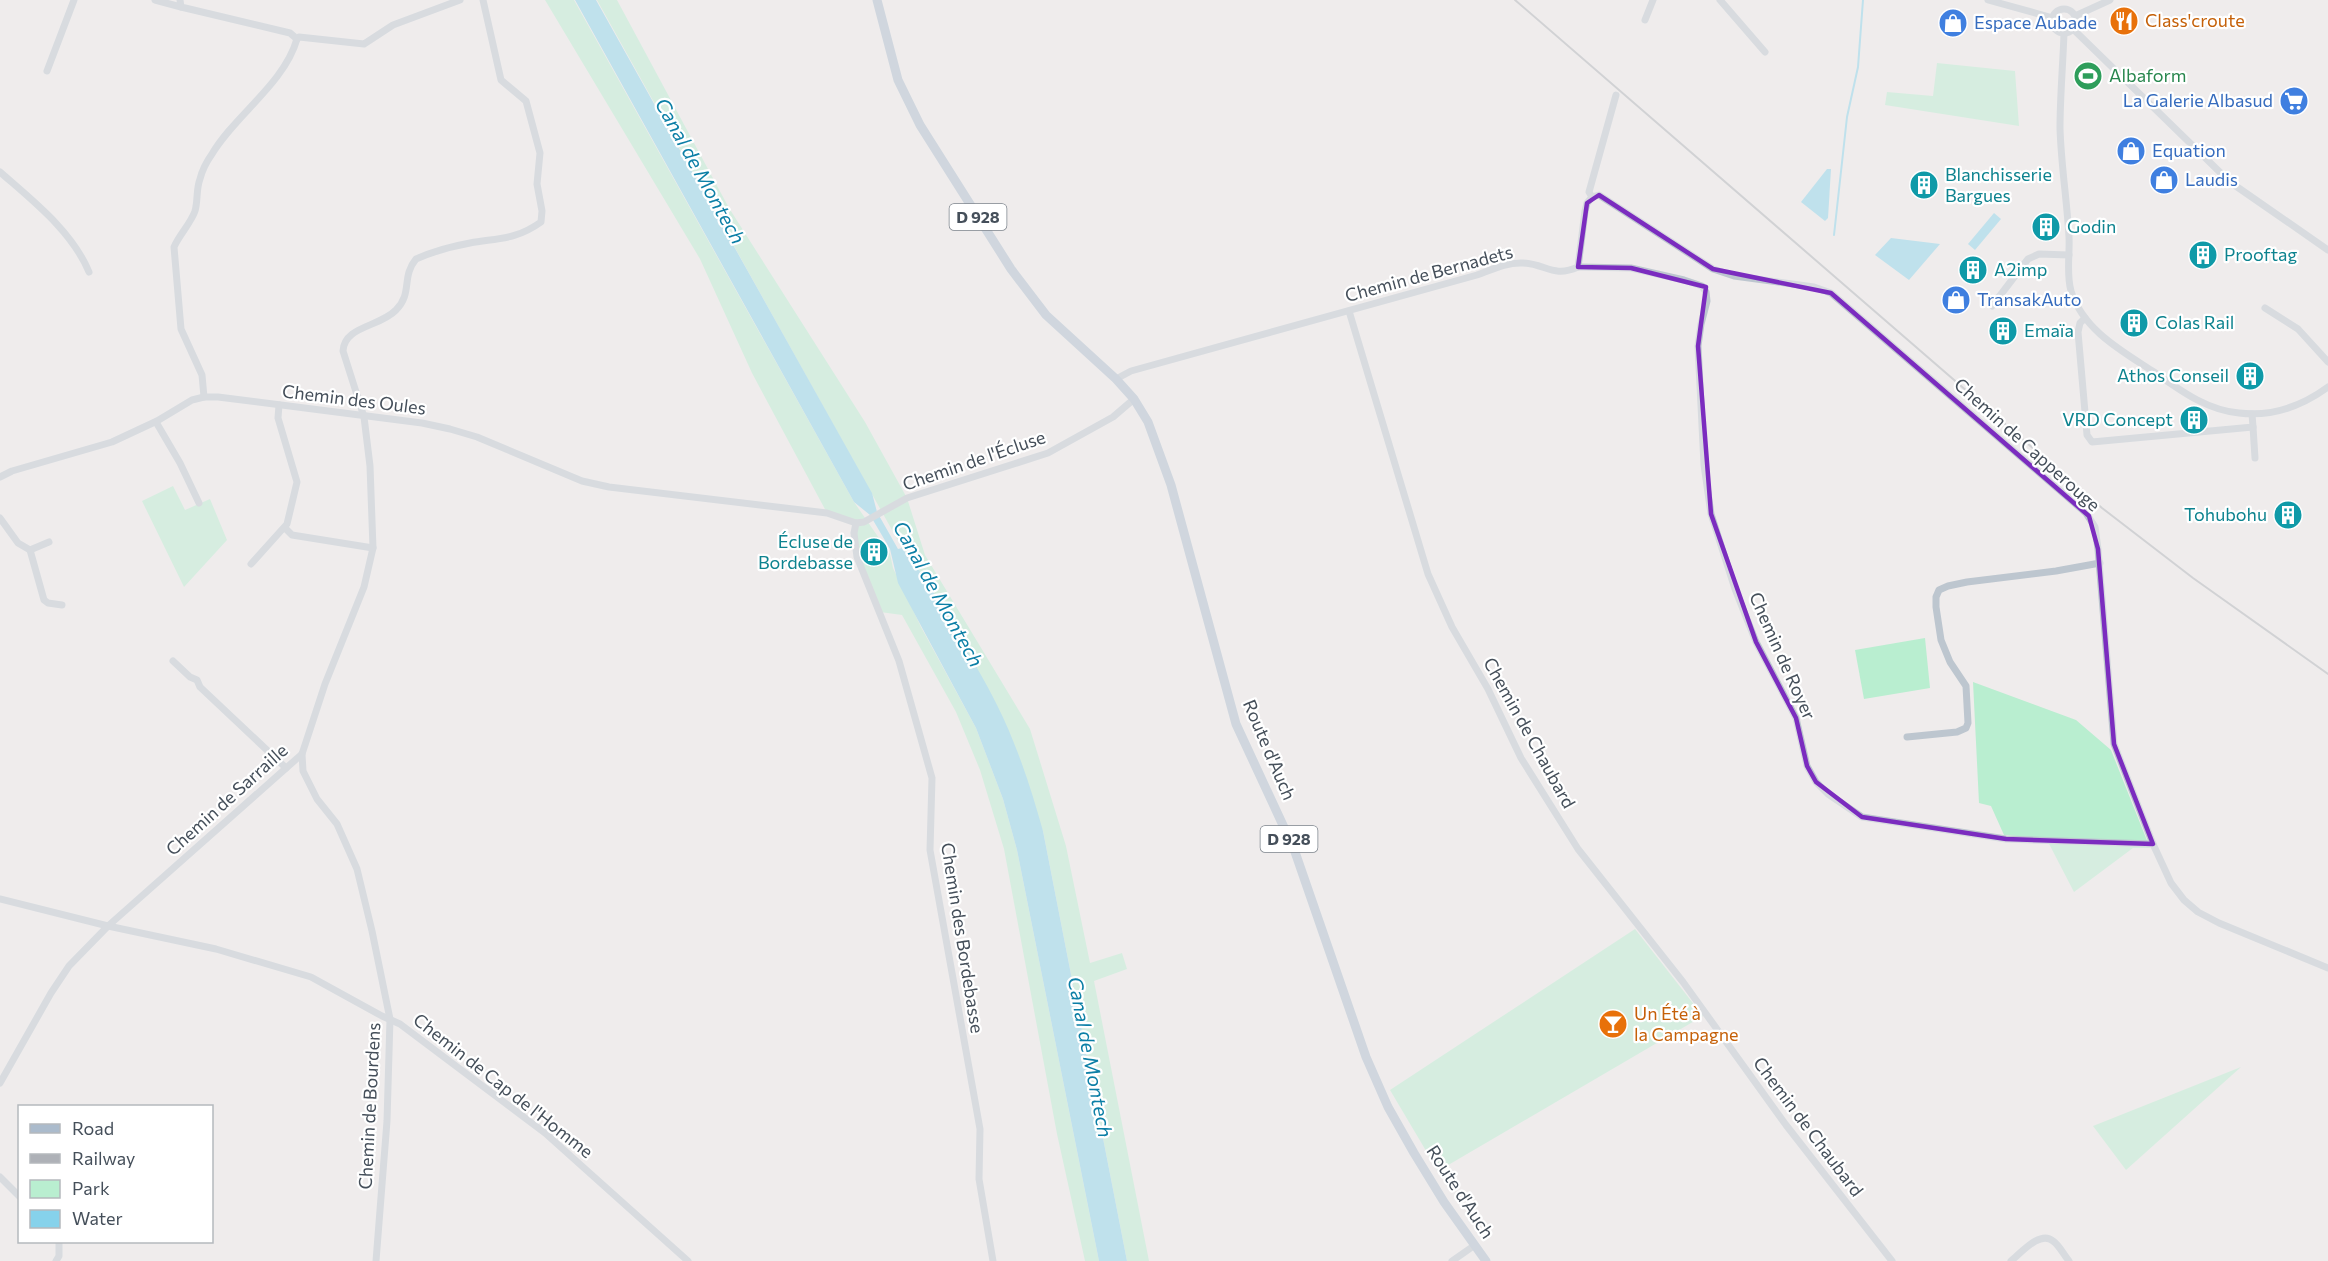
<svg xmlns="http://www.w3.org/2000/svg" width="2328" height="1261" viewBox="0 0 2328 1261" font-family="Commissioner,sans-serif">
<style>
.green{fill:#b9eed0}
.water{fill:#86d2eb}
.lines{fill:none;stroke-linecap:round;stroke-linejoin:round}
.stream{stroke:#86d2eb;stroke-width:2}
.minor{stroke:#bdc6cf;stroke-width:7}
.major{stroke:#abbbcc;stroke-width:9}
.rail{stroke:#aeb1b7;stroke-width:2}
.marked{fill:none;stroke:#7b2cbf;stroke-width:4.5;stroke-linejoin:round}
.labels{text-anchor:middle;stroke-width:4.5;stroke-linejoin:round;paint-order:stroke}
.shield{fill:#fff;stroke:#7d848c;stroke-width:1.5}
.shield-label{font-size:16px;font-weight:bold;fill:#454f5a}
.food-label{font-size:18px;fill:#c56008;stroke:#fff;text-anchor:start}
.shop-label{font-size:18px;fill:#366cbe;stroke:#fff;text-anchor:start}
.leisure-label{font-size:18px;fill:#27864d;stroke:#fff;text-anchor:start}
.culture-label{font-size:18px;fill:#0d838f;stroke:#fff;text-anchor:start}
.street-label{font-size:18px;fill:#454f5a;stroke:#fff}
.water-label{font-size:20px;font-style:italic;fill:#0c7fa6;stroke:#fff}
</style>
<rect width="100%" height="100%" fill="#efecec"/>
<g class="green">
<path d="M545,0H574L854,502L890,554L893,568L921,627L976,728L1003,799L1017,850L1099,1261H1085L1057,1134L1004,849L980,770L956,712L902,615L880,612L857,557L856,523L827,513L752,373L700,259Z"/>
<path d="M597,0H617L729,208L865,422L907,498L925,555L1030,729L1066,846L1090,963L1122,953L1127,969L1094,981L1149,1261H1127L1043,831L910,557L902,548Z"/>
<path d="M1937,63L2015,71L2019,126L1885,105L1887,92L1933,96Z"/>
<path d="M173,486L185,510L210,499L227,540L184,587L142,501Z"/>
<path d="M1925,638L1930,688L1864,699L1855,650Z"/>
<path d="M1973,682L2076,720L2111,750L2150,848H2133L2074,892L2046,838L2004,835L1991,806L1979,803Z"/>
<path d="M1635,929L1703,1016L1438,1171L1390,1090Z"/>
<path d="M2241,1067L2126,1170L2093,1126Z"/>
</g>
<g class="water">
<path d="M575,0H596L872,493L877,512L898,549L902,548C925,575 942,606 959,637C972,660 986,682 997,705C1017,745 1031,788 1043,831L1127,1261H1099L1017,850L1003,799L976,728L898,583L890,549L870,515L854,502Z"/>
<path d="M1827,169H1831L1828,218L1825,221L1801,202Z"/>
<path d="M1994,213L2001,219L1975,250L1968,244Z"/>
<path d="M1891,238L1940,244L1909,280L1875,255Z"/>
</g>
<g class="lines">
<path class="stream" d="M1834,235L1847,117L1858,67L1863,0"/>
<g class="minor">
<path d="M155,0L181,7"/>
<path d="M180,0L181,7L290,33L297,39L299,37L364,44L393,25L460,0"/>
<path d="M1720,0L1765,52"/>
<path d="M1988,0L2053,18"/>
<circle cx="2064" cy="21" r="12"/>
<path d="M2075,16L2110,0"/>
<path d="M1645,20L1653,0"/>
<path d="M2073,29L2230,182L2328,250"/>
<path d="M2064,33C2063,64 2060,96 2060,128C2061,164 2067,201 2069,237C2070,255 2066,273 2071,291C2083,330 2122,351 2154,372C2180,390 2206,410 2239,413C2272,417 2302,406 2328,387"/>
<path d="M47,71L74,0"/>
<path d="M0,172C33,201 72,231 89,272"/>
<path d="M1592,197L1599,195L1713,269L1734,276L1814,287L1831,293L2086,513L2095,527L2098,549L2114,744L2153,844L2171,883L2184,900L2198,912L2219,923L2328,968"/>
<path d="M1578,267L1631,268L1684,280L1702,286L1706,292L1707,301L1701,324L1698,346L1704,465L1711,514L1735,589L1756,642L1796,718L1807,766L1816,782L1828,794L1862,817L2006,839L2153,844"/>
<path d="M1992,306L2028,259L2039,254L2069,255"/>
<path d="M2265,308L2298,329L2328,362"/>
<path d="M1349,311L1428,574L1452,627L1488,689L1521,758L1578,849L1683,982L1786,1125L1892,1261"/>
<path d="M2085,318L2080,323L2078,332L2087,435L2092,442L2253,427L2252,414"/>
<path d="M1116,379L1131,371L1477,275C1491,270 1507,262 1523,263C1546,264 1553,278 1578,267L1585,211L1587,203L1592,197L1589,192L1616,95"/>
<path d="M204,397L202,375L181,329L174,247C179,235 191,223 195,211C198,201 196,189 200,179C202,171 207,161 212,154C235,115 284,84 297,39"/>
<path d="M156,422L180,463L199,503"/>
<path d="M2253,427L2255,458"/>
<path d="M0,477L12,471L112,442L157,421L192,400L204,397H218L422,423L450,429L477,437L582,481L609,487L827,513L856,523L864,522L907,498L1048,453L1113,417L1134,399"/>
<path d="M0,518L18,543L30,550L49,542"/>
<path d="M856,523L854,533L857,557L899,661L932,778L930,850L980,1129L979,1179L993,1261"/>
<path d="M285,528L292,535L373,548"/>
<path d="M30,550L44,600L48,603L62,605"/>
<path d="M251,564L287,524L297,482L278,418L279,405"/>
<path d="M173,661L190,677L197,680L200,687L286,768"/>
<path d="M1907,737L1957,732L1966,728L1968,723L1966,686L1950,662L1941,640L1936,607V597L1939,590L1948,586L1967,582L2056,571L2100,563"/>
<path d="M302,754L303,771L317,799L337,824L357,869L372,931L390,1019L387,1121L376,1261"/>
<path d="M0,899L108,926L216,949L311,977L382,1016L400,1024L545,1133L688,1261"/>
<path d="M0,1083L51,993L69,966L108,926L302,754L325,684L364,587L373,548L370,466L364,417L343,351C344,326 380,327 396,310C413,293 401,277 416,259C432,252 453,246 470,243C498,238 516,240 541,222L542,211L537,184L540,153L526,101L501,80L483,0"/>
<path d="M0,1177L20,1197"/>
<path d="M56,1261L59,1256V1242"/>
<path d="M1452,1261L1475,1245"/>
<path d="M2011,1261C2021,1253 2040,1230 2053,1241C2059,1245 2064,1255 2069,1261"/>
</g>
<path class="major" d="M877,0L898,80L920,125L1011,269L1046,315L1116,379L1134,399L1148,422L1171,485L1236,724L1294,849L1366,1057L1388,1107L1414,1153L1444,1202L1486,1261"/>
<path class="rail" d="M1515,0L2102,508L2193,578L2328,674"/>
</g>
<path d="M0 0H2328V1261H0ZM1599,195L1713,269L1831,293L2089,516L2098,549L2114,744L2153,844L2006,839L1862,817L1816,782L1807,766L1796,718L1756,642L1711,514L1698,346L1706,287L1631,268L1578,267L1587,203Z" fill="#efecec" fill-opacity=".55" fill-rule="evenodd"/>
<path class="marked" d="M1599,195L1713,269L1831,293L2089,516L2098,549L2114,744L2153,844L2006,839L1862,817L1816,782L1807,766L1796,718L1756,642L1711,514L1698,346L1706,287L1631,268L1578,267L1587,203Z"/>
<defs>
<g id="restaurant-disc" transform="scale(1.5)"><circle r="9.5" fill="#e8710a" stroke="#fff"/><path d="M-5-6h1v4h1v-4h1v4h1v-4h1v5L-1.5 .5V6h-2V.5L-5-1ZM5-6V6H3V1.5H1.5Q1.5-4 5-6Z" fill="#fff"/></g>
<g id="shop-disc" transform="scale(1.5)"><circle r="9.5" fill="#3f7fe0" stroke="#fff"/><path d="M-5-2.5h2.3a2.7 3.5 0 0 1 5.4 0H5L5.5 6h-11ZM-1.5-2.5h3a1.5 2.3 0 0 0-3 0Z" fill="#fff"/></g>
<g id="stadium-disc" transform="scale(1.5)"><circle r="9.5" fill="#2e9e5b" stroke="#fff"/><path d="M0-5a6.5 5 0 1 0 0 10a6.5 5 0 1 0 0-10ZM-3.5-1.8h7v3.6h-7Z" fill="#fff"/></g>
<g id="supermarket-disc" transform="scale(1.5)"><circle r="9.5" fill="#3f7fe0" stroke="#fff"/><path d="M-6-5.5h2.5l.6 2H6L4.5 2H-2.5L-4.4-4H-6ZM-1.5 3.2a1.3 1.3 0 1 0 .1 0ZM3 3.2a1.3 1.3 0 1 0 .1 0Z" fill="#fff"/></g>
<g id="building-disc" transform="scale(1.5)"><circle r="9.5" fill="#0f9aa8" stroke="#fff"/><path d="M-4-6H4V6H1V3H-1V6H-4ZM-2.5-4.3h1.7v1.8h-1.7ZM.8-4.3h1.7v1.8H.8ZM-2.5-1h1.7V.8h-1.7ZM.8-1h1.7V.8H.8Z" fill="#fff"/></g>
<g id="bar-disc" transform="scale(1.5)"><circle r="9.5" fill="#e8710a" stroke="#fff"/><path d="M-6-5H6L.8 .8V4.5H3.5V6h-7V4.5H-.8V.8Z" fill="#fff"/></g>
</defs>
<g fill-rule="evenodd">
<use href="#restaurant-disc" x="2124" y="21"/>
<use href="#shop-disc" x="1953" y="23"/>
<use href="#stadium-disc" x="2088" y="76"/>
<use href="#supermarket-disc" x="2294" y="101"/>
<use href="#shop-disc" x="2131" y="151"/>
<use href="#shop-disc" x="2164" y="180"/>
<use href="#building-disc" x="1924" y="185"/>
<use href="#building-disc" x="2046" y="227"/>
<use href="#building-disc" x="2203" y="255"/>
<use href="#building-disc" x="1973" y="270"/>
<use href="#shop-disc" x="1956" y="300"/>
<use href="#building-disc" x="2134" y="323"/>
<use href="#building-disc" x="2003" y="331"/>
<use href="#building-disc" x="2250" y="376"/>
<use href="#building-disc" x="2194" y="420"/>
<use href="#building-disc" x="2288" y="515"/>
<use href="#building-disc" x="874" y="552"/>
<use href="#bar-disc" x="1613" y="1024"/>
</g>
<g class="labels">
<g class="shield">
<rect x="949.5" y="204" width="57" height="26" rx="4.5"/>
<rect x="1260.5" y="826" width="57" height="26" rx="4.5"/>
</g>
<g class="shield-label">
<text x="978" y="223">D 928</text>
<text x="1289" y="845">D 928</text>
</g>
<g class="food-label">
<text x="2145" y="27">Class'croute</text>
<text x="1634" y="1020">Un Été à<tspan x="1634" dy="21">la Campagne</tspan></text>
</g>
<g class="shop-label">
<text x="1974" y="29">Espace Aubade</text>
<text x="2273" y="107" text-anchor="end">La Galerie Albasud</text>
<text x="2152" y="157">Equation</text>
<text x="2185" y="186">Laudis</text>
<text x="1977" y="306">TransakAuto</text>
</g>
<g class="leisure-label">
<text x="2109" y="82">Albaform</text>
</g>
<g class="culture-label">
<text x="1945" y="181">Blanchisserie<tspan x="1945" dy="21">Bargues</tspan></text>
<text x="2067" y="233">Godin</text>
<text x="2224" y="261">Prooftag</text>
<text x="1994" y="276">A2imp</text>
<text x="2155" y="329">Colas Rail</text>
<text x="2024" y="337">Emaïa</text>
<text x="2229" y="382" text-anchor="end">Athos Conseil</text>
<text x="2173" y="426" text-anchor="end">VRD Concept</text>
<text x="2267" y="521" text-anchor="end">Tohubohu</text>
<text x="853" y="548" text-anchor="end">Écluse de<tspan x="853" dy="21">Bordebasse</tspan></text>
</g>
<g class="street-label">
<text transform="translate(1429 274) rotate(-15)" y="6">Chemin de Bernadets</text>
<text transform="translate(354 400) rotate(7)" y="6">Chemin des Oules</text>
<text transform="translate(2027 445) rotate(42)" y="6">Chemin de Capperouge</text>
<text transform="translate(974 461) rotate(-19)" y="6">Chemin de l'Écluse</text>
<text transform="translate(1782 656) rotate(66)" y="6">Chemin de Royer</text>
<text transform="translate(1529 733) rotate(61)" y="6">Chemin de Chaubard</text>
<text transform="translate(1269 750) rotate(67)" y="6">Route d'Auch</text>
<text transform="translate(227 800) rotate(-42)" y="6">Chemin de Sarraille</text>
<text transform="translate(962 938) rotate(81)" y="6">Chemin des Bordebasse</text>
<text transform="translate(503 1086) rotate(38)" y="6">Chemin de Cap de l'Homme</text>
<text transform="translate(370 1106) rotate(-87)" y="6">Chemin de Bourdens</text>
<text transform="translate(1808 1127) rotate(53)" y="6">Chemin de Chaubard</text>
<text transform="translate(1460 1192) rotate(57)" y="6">Route d'Auch</text>
</g>
<g class="water-label">
<text transform="translate(700 171) rotate(61)" y="7">Canal de Montech</text>
<text transform="translate(938 594) rotate(61)" y="7">Canal de Montech</text>
<text transform="translate(1090 1057) rotate(79)" y="7">Canal de Montech</text>
</g>
</g>
<rect x="18" y="1105" width="195" height="138" fill="#ffffff" stroke="#b5b9bd" stroke-width="1.5"/>
<rect x="30" y="1124" width="30" height="9" fill="#abbbcc" stroke="#b5b9bd" stroke-width="1.5"/>
<text x="72" y="1135" font-size="18" fill="#454f5a">Road</text>
<rect x="30" y="1154" width="30" height="9" fill="#aeb1b7" stroke="#b5b9bd" stroke-width="1.5"/>
<text x="72" y="1165" font-size="18" fill="#454f5a">Railway</text>
<rect x="30" y="1180" width="30" height="18" fill="#b9eed0" stroke="#b5b9bd" stroke-width="1.5"/>
<text x="72" y="1195" font-size="18" fill="#454f5a">Park</text>
<rect x="30" y="1210" width="30" height="18" fill="#86d2eb" stroke="#b5b9bd" stroke-width="1.5"/>
<text x="72" y="1225" font-size="18" fill="#454f5a">Water</text>
</svg>
